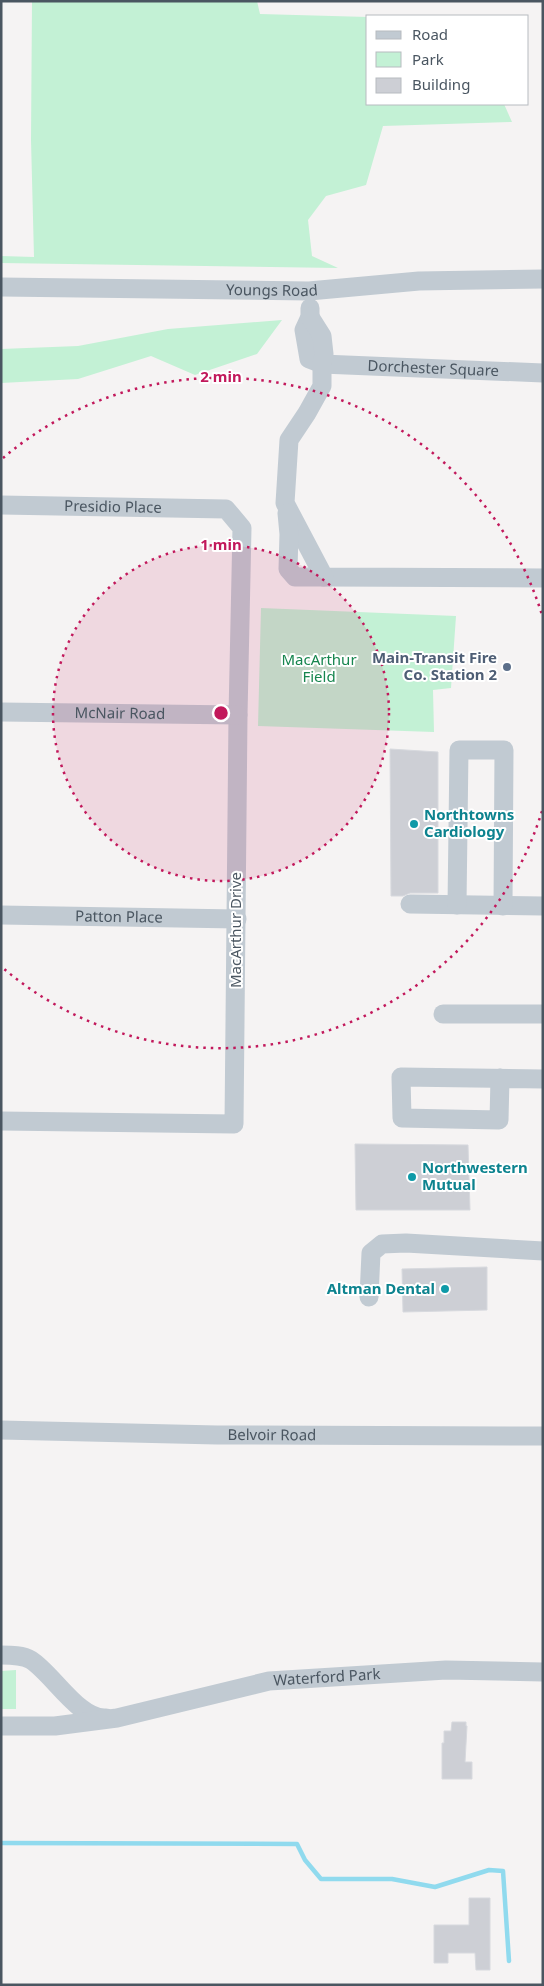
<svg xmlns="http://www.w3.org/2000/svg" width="544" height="1986" viewBox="0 0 544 1986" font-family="'Noto Sans',sans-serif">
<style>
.green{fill:#c3f1d5}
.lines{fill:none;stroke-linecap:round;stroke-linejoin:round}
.stream{stroke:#90daee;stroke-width:4.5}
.building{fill:#cdcfd5;stroke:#d7d9de}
.minor{stroke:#c1cad2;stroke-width:19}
.ring{fill:none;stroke:#c2185b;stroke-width:2.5;stroke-dasharray:2.5 5}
.service-dot{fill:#5c6f8a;stroke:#fff;stroke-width:2}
.culture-dot{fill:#0f9aa8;stroke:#fff;stroke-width:2}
.labels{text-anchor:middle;stroke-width:4;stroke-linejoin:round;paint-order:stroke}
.street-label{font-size:15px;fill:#4a5661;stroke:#fff}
.service-label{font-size:15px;font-weight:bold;fill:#4e5e75;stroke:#fff;text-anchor:end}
.park-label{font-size:15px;fill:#17864f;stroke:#fff}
.culture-label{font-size:15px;font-weight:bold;fill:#0d838f;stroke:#fff;text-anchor:start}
.centre{fill:#c2185b;stroke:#fff;stroke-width:2.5}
.ring-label{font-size:15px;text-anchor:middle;font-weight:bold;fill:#c2185b;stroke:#fff;stroke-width:4;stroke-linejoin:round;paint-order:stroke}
</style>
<rect width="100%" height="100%" fill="#f5f3f3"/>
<g class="green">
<path d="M32,1H257L260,14L368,17V104H504L512,122L383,126L366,185L326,196L308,220L312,256L338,268L1,263V256L34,257L31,140Z"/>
<path d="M282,320L257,354L195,375L151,356L78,379L1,383V349L78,346L168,329Z"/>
<path d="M261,608L456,616L451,688L433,690L434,732L258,726Z"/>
<path d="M16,1670V1709H1V1671Z"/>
</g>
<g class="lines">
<path class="stream" d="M1,1843L297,1844L305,1860L321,1879H392L435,1887L489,1870L503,1871L509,1961"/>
</g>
<g class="building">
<path d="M390,749L438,752V893H410L403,896H391Z"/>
<path d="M355,1144L468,1145L470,1210H356Z"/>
<path d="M487,1267V1310L403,1312L402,1269Z"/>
<path d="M452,1722H466V1726H467L465,1762H472V1779H442V1743H444V1731H451Z"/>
<path d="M469,1898H490V1970H476L475,1953H448V1963H434V1925H469Z"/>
</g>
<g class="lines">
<g class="minor">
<path id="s1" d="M1,287L309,291L419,281L543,279"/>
<path id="s2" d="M310,308V317L304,330L309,359L322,364L543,373"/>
<path d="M310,317L322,336L324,354L322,364V386L307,413L289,440L285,503L324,577L543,578"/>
<path id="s3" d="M1,505L226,509L242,528L238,715L234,1124L1,1121"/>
<path d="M287,513L289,534L288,569L295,577H324"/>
<path id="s4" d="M1,712L238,715"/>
<path d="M410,904L543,906"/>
<path d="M457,905L459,750H504L503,906"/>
<path id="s5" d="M1,915L237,919"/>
<path d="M443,1014H543"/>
<path d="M500,1078L499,1120L402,1118L401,1077L543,1079"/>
<path d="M369,1297L371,1253L382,1244L406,1243L543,1251"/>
<path id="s6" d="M1,1430L217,1435L543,1436"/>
<path d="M1,1655C11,1655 23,1655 31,1660C53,1674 79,1720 106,1718"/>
<path id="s7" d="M1,1726H55L117,1718L269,1681L446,1670L543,1672"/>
</g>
</g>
<circle cx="221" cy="713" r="168" fill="#c2185b" fill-opacity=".12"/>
<g class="ring">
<circle cx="221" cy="713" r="168"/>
<path d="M542 811A336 336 0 0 1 3 968M3 458A336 336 0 0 1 542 615"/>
</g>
<circle class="service-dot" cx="507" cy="667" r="5"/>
<g class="culture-dot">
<circle cx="414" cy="824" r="5"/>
<circle cx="412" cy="1177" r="5"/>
<circle cx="445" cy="1289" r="5"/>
</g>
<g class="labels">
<g class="street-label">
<text dy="5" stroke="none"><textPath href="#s1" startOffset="271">Youngs Road</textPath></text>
<text dy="5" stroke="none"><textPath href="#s2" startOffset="178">Dorchester Square</textPath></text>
<text dy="5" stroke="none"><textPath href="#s3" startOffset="112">Presidio Place</textPath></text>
<text dy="5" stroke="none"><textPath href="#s4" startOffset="119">McNair Road</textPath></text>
<text dy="5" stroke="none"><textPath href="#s5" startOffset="118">Patton Place</textPath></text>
<text transform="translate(236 930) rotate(-90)" y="5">MacArthur Drive</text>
<text dy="5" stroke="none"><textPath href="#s6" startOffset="271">Belvoir Road</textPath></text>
<text dy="5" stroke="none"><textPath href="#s7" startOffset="331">Waterford Park</textPath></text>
</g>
<g class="service-label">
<text x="497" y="663">Main-Transit Fire<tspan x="497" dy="17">Co. Station 2</tspan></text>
</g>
<g class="park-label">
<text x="319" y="665">MacArthur<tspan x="319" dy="17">Field</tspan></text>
</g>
<g class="culture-label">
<text x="424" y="820">Northtowns<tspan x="424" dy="17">Cardiology</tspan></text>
<text x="422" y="1173">Northwestern<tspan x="422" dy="17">Mutual</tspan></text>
<text x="435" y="1294" text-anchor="end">Altman Dental</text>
</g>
</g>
<circle cx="221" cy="713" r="8" class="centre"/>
<g class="ring-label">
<text x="221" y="382">2 min</text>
<text x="221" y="550">1 min</text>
</g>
<rect width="544" height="1986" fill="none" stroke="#4a5661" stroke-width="5"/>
<rect x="366" y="15" width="162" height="90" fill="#ffffff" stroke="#b7bbc0"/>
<rect x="376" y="31" width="25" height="8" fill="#c1cad2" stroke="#b7bbc0"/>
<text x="412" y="40" font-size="15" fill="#4a5661">Road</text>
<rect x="376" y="52" width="25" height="15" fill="#c3f1d5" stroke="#b7bbc0"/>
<text x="412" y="65" font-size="15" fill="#4a5661">Park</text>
<rect x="376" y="78" width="25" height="15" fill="#cdcfd5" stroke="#b7bbc0"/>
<text x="412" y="90" font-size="15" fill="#4a5661">Building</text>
</svg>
